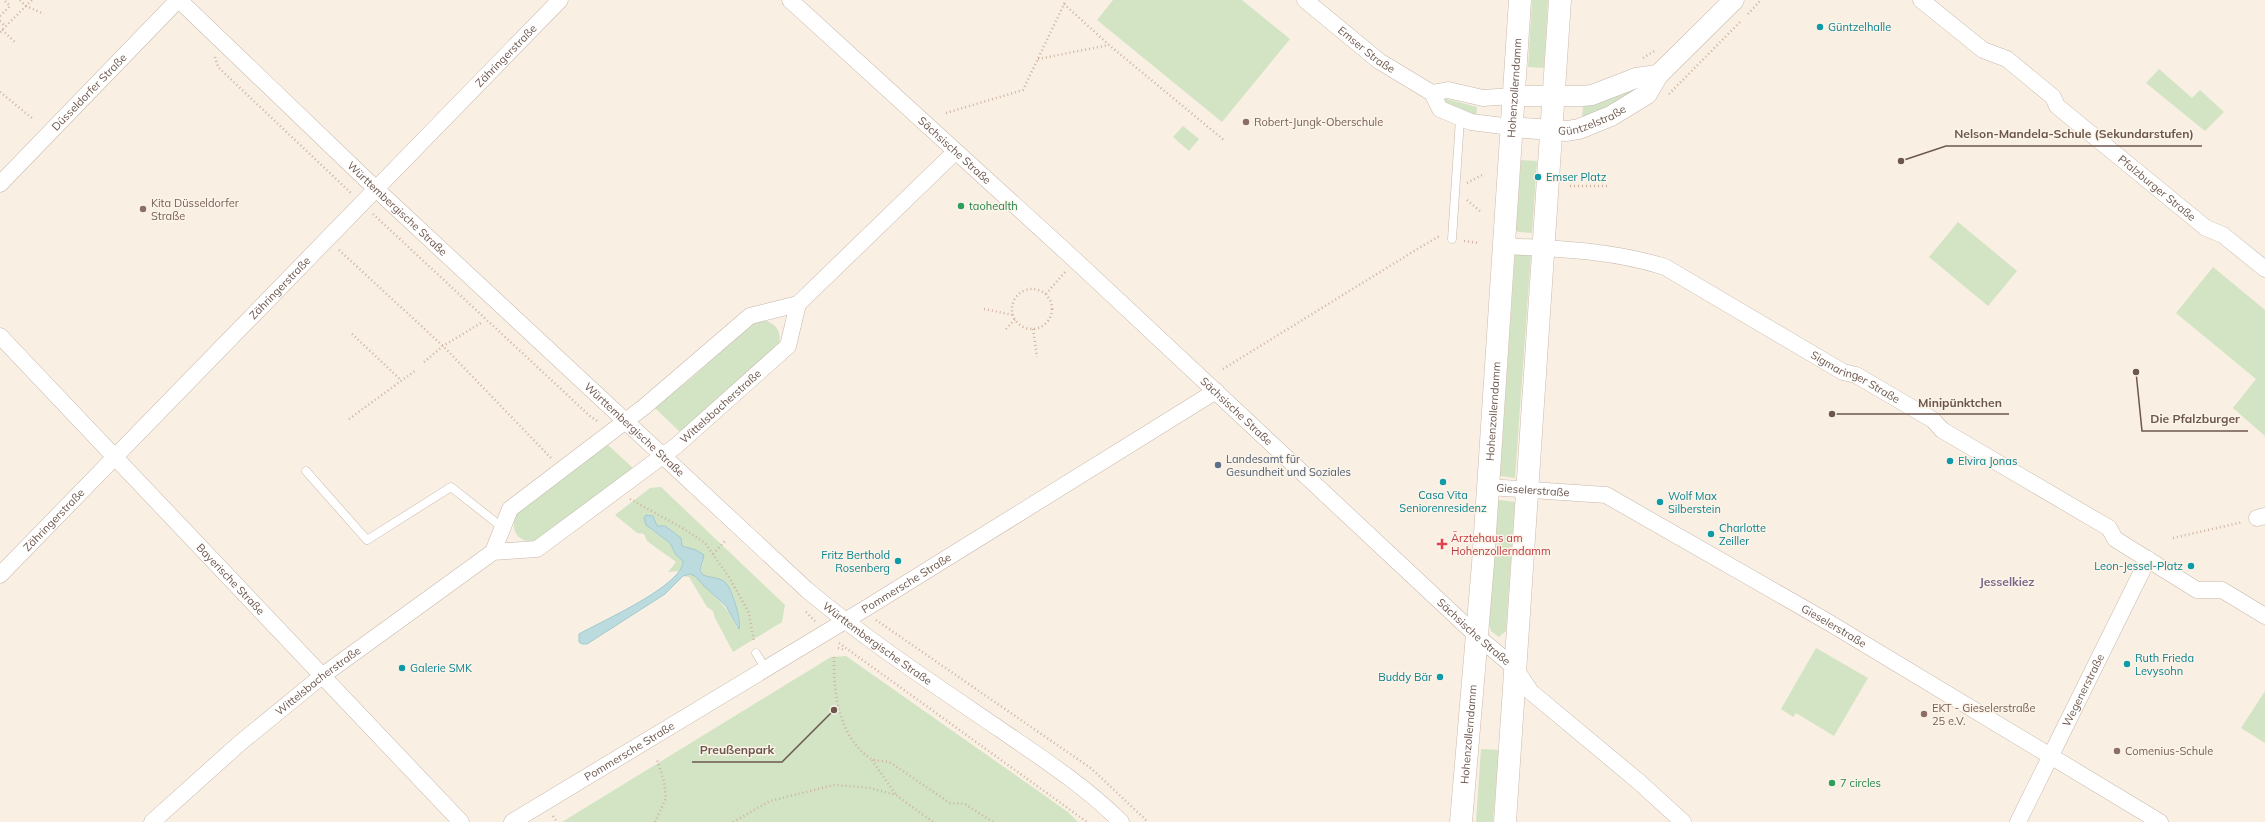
<svg xmlns="http://www.w3.org/2000/svg" width="2265" height="822" viewBox="0 0 2265 822" font-family="Mulish,sans-serif">
<style>
.green{fill:#d2e4c4}
.water{fill:#bbdbdf;stroke:#a2cacf}
.lines{fill:none;stroke-linecap:round;stroke-linejoin:round}
.service-casing{stroke:#c8b7ac;stroke-width:9}
.minor-casing{stroke:#c8b7ac;stroke-width:17}
.tertiary-casing{stroke:#c8b7ac;stroke-width:21}
.secondary-casing{stroke:#cdb9ac;stroke-width:23}
.path{stroke:#cfb2a2;stroke-width:2.5;stroke-dasharray:1 3;stroke-linecap:butt}
.service{stroke:#fff;stroke-width:8}
.minor{stroke:#fff;stroke-width:16}
.tertiary{stroke:#fff;stroke-width:20}
.secondary{stroke:#fff;stroke-width:22}
.culture-dot{fill:#0f9aa8;stroke:#fcf4e9;stroke-width:1.5}
.education-dot{fill:#8d6e63;stroke:#fcf4e9;stroke-width:1.5}
.leisure-dot{fill:#2e9e5b;stroke:#fcf4e9;stroke-width:1.5}
.service-dot{fill:#5c6f8a;stroke:#fcf4e9;stroke-width:1.5}
.health-dot{fill:#e0444e;stroke:#fcf4e9;stroke-width:1.5}
.labels{text-anchor:middle;stroke-width:3;stroke-linejoin:round;paint-order:stroke}
.culture-label{font-size:11px;fill:#0d838f;stroke:#fcf4e9;text-anchor:start}
.street-label{font-size:11px;fill:#6d574d;stroke:#fcf4e9}
.education-label{font-size:11px;fill:#785e54;stroke:#fcf4e9;text-anchor:start}
.leisure-label{font-size:11px;fill:#27864d;stroke:#fcf4e9;text-anchor:start}
.service-label{font-size:11px;fill:#4e5e75;stroke:#fcf4e9;text-anchor:start}
.health-label{font-size:11px;fill:#be3a42;stroke:#fcf4e9;text-anchor:start}
.neighbourhood-label{font-size:12px;font-weight:bold;fill:#7b658a;stroke:#fcf4e9}
.leader{fill:none;stroke:#6d574d;stroke-width:1.5}
.callout-dot{fill:#6d574d;stroke:#fcf4e9;stroke-width:1.5}
.callout-label{font-size:12px;text-anchor:middle;font-weight:bold;fill:#6d574d;stroke:#fcf4e9;stroke-width:3;stroke-linejoin:round;paint-order:stroke}
</style>
<rect width="100%" height="100%" fill="#f9f0e3"/>
<g class="green">
<path d="M1113,0H1242L1290,39L1222,122L1097,20Z"/>
<path d="M1532,0H1548L1544,68L1528,67Z"/>
<path d="M2159,69L2192,98L2200,90L2224,112L2205,131L2146,83Z"/>
<path d="M1641,84L1633,95L1582,120L1583,105Z"/>
<path d="M1443,98L1477,107L1476,118L1441,100Z"/>
<path d="M1183,126L1199,139L1189,151L1173,137Z"/>
<path d="M1521,160L1537,161L1532,233L1518,232L1516,230Z"/>
<path d="M1958,222L2017,271L1988,306L1929,257Z"/>
<path d="M1515,253L1531,254L1515,478L1500,476Z"/>
<path d="M2213,267L2265,310V436L2233,408L2256,379L2176,313Z"/>
<path d="M762,320C775,322 782,331 779,344L680,432L655,408L694,376L751,325Z"/>
<path d="M608,445L634,469L537,540C517,546 507,526 519,511Z"/>
<path d="M661,487L785,605L782,622L733,652L715,618L713,611L707,607L689,577L683,576C688,575 691,573 695,576C700,579 704,585 708,589C720,603 730,609 737,628C739,614 735,588 721,580C715,577 708,577 703,575L700,567L703,563L687,547L682,546L681,538L667,528L657,526L655,523L649,528L670,543L676,555L683,561L684,565L679,571L668,572L676,562L647,541L644,534L637,533L615,515L650,488Z"/>
<path d="M1500,500L1515,502L1506,631L1499,637L1491,631L1489,625L1498,501Z"/>
<path d="M1816,648L1868,678L1834,736L1796,713L1793,717L1781,709Z"/>
<path d="M846,656L1068,812L1078,822H562L831,657Z"/>
<path d="M2265,691V743L2241,728Z"/>
<path d="M1481,749L1499,750L1493,822H1476Z"/>
</g>
<path class="water" d="M646,515L653,516L657,526H665L681,538L682,546L696,550L704,555L700,570L703,575C710,578 720,577 726,583C732,589 742,622 739,629L726,606L704,586L695,576L690,574L683,576L665,594L587,644H582L579,642V634C600,622 684,585 683,561L676,555L670,543L646,525L644,518Z"/>
<g class="lines">
<g class="service-casing">
<g id="service">
<path d="M1452,239L1460,119"/>
<path d="M306,471L367,540L451,487L503,528"/>
<path d="M756,653L765,668"/>
</g>
</g>
<g class="minor-casing">
<g id="minor">
<path id="s1" d="M179,0L376,189L807,590C868,641 935,685 1001,730C1043,759 1085,786 1121,822"/>
<path id="s2" d="M790,0L1075,260L1477,636L1515,668L1531,692L1638,781L1683,822"/>
<path id="s3" d="M1305,0L1379,61L1432,93L1440,109L1471,122L1511,127"/>
<path id="s4" d="M1921,0L1983,50L2007,59L2053,97L2057,106L2206,228L2223,235L2265,269"/>
<path d="M1432,93L1448,90L1483,98L1513,96"/>
<path id="s5" d="M0,184L178,0"/>
<path id="s6" d="M1503,246C1559,249 1611,250 1665,267L1843,372L1856,375L1933,420L1942,430L2109,528L2115,539L2197,590H2222L2265,616"/>
<path id="s7" d="M0,336L461,822"/>
<path id="s8" d="M1488,487L1606,495L1828,622L2160,822"/>
<path d="M2257,518L2265,516"/>
<path d="M493,552L510,509L644,407L750,316L798,304L955,152"/>
<path id="s9" d="M0,575L560,0"/>
<path id="s10" d="M152,822L240,743L322,676L493,552L537,549L676,446L788,346L798,304"/>
<path id="s11" d="M512,822L868,607L1216,391"/>
<path id="s12" d="M2018,822L2148,559"/>
</g>
</g>
<g class="tertiary-casing">
<g id="tertiary">
<path d="M1513,96H1582L1592,95L1636,78L1658,75"/>
<path id="s13" d="M1511,127L1567,131L1579,129L1611,116L1647,94L1658,75L1734,0"/>
</g>
</g>
<g class="secondary-casing">
<g id="secondary">
<path id="s14" d="M1461,822L1483,564L1520,0"/>
<path d="M1505,822L1560,0"/>
</g>
</g>
<g class="path">
<path d="M20,0L26,6L44,14"/>
<path d="M1064,4L1109,45L1225,141"/>
<path d="M1748,14L1761,0"/>
<path d="M0,16L10,6L4,0"/>
<path d="M0,21L5,26"/>
<path d="M2,30L15,42"/>
<path d="M0,32L32,0"/>
<path d="M215,57L218,67L351,193"/>
<path d="M1643,58L1656,50"/>
<path d="M1038,59L1109,45"/>
<path d="M0,92L32,118"/>
<path d="M1669,94L1741,21"/>
<path d="M946,113L1023,90L1066,0"/>
<path d="M1467,183L1484,174"/>
<path d="M1570,186H1610"/>
<path d="M1467,200L1481,212"/>
<path d="M373,214L591,417L599,422"/>
<path d="M1464,241L1479,243"/>
<path d="M339,250L443,346L551,458"/>
<circle cx="1032" cy="309" r="20"/>
<path d="M1046,294L1065,272"/>
<path d="M984,309L1013,315"/>
<path d="M1006,329L1015,319"/>
<path d="M1033,329L1037,357"/>
<path d="M352,334L401,380"/>
<path d="M424,362L443,346L481,323"/>
<path d="M1223,369L1419,248L1438,237L1441,238"/>
<path d="M349,419L416,370"/>
<path d="M630,499L684,529L705,543L729,577L749,613L754,642"/>
<path d="M2173,538L2243,522"/>
<path d="M713,554L725,541"/>
<path d="M806,612L815,621"/>
<path d="M876,620L1092,769L1148,822"/>
<path d="M839,643L1087,822"/>
<path d="M838,648L845,650"/>
<path d="M834,657C833,692 839,737 870,758C875,762 884,760 891,763L950,803L965,804L993,822"/>
<path d="M872,760L896,795"/>
<path d="M553,816L557,822"/>
<path d="M655,822L666,798L664,781L657,760"/>
<path d="M733,822L770,801L834,785L870,788L896,795L933,822"/>
</g>
<use href="#service" class="service"/>
<use href="#minor" class="minor"/>
<use href="#tertiary" class="tertiary"/>
<use href="#secondary" class="secondary"/>
</g>
<g class="culture-dot">
<circle cx="1820" cy="27" r="4"/>
<circle cx="1538" cy="177" r="4"/>
<circle cx="1950" cy="461" r="4"/>
<circle cx="1443" cy="482" r="4"/>
<circle cx="1660" cy="502" r="4"/>
<circle cx="1711" cy="534" r="4"/>
<circle cx="898" cy="561" r="4"/>
<circle cx="2191" cy="566" r="4"/>
<circle cx="2127" cy="664" r="4"/>
<circle cx="402" cy="668" r="4"/>
<circle cx="1440" cy="677" r="4"/>
</g>
<g class="education-dot">
<circle cx="1246" cy="122" r="4"/>
<circle cx="143" cy="209" r="4"/>
<circle cx="1924" cy="714" r="4"/>
<circle cx="2117" cy="751" r="4"/>
</g>
<g class="leisure-dot">
<circle cx="961" cy="206" r="4"/>
<circle cx="1832" cy="783" r="4"/>
</g>
<circle class="service-dot" cx="1218" cy="465" r="4"/>
<path class="health-dot" d="M1440 538h4v4h4v4h-4v4h-4v-4h-4v-4h4z"/>
<g class="labels">
<g class="culture-label">
<text x="1828" y="31">Güntzelhalle</text>
<text x="1546" y="181">Emser Platz</text>
<text x="1958" y="465">Elvira Jonas</text>
<text x="1443" y="499" text-anchor="middle">Casa Vita<tspan x="1443" dy="13">Seniorenresidenz</tspan></text>
<text x="1668" y="500">Wolf Max<tspan x="1668" dy="13">Silberstein</tspan></text>
<text x="1719" y="532">Charlotte<tspan x="1719" dy="13">Zeiller</tspan></text>
<text x="890" y="559" text-anchor="end">Fritz Berthold<tspan x="890" dy="13">Rosenberg</tspan></text>
<text x="2183" y="570" text-anchor="end">Leon-Jessel-Platz</text>
<text x="2135" y="662">Ruth Frieda<tspan x="2135" dy="13">Levysohn</tspan></text>
<text x="410" y="672">Galerie SMK</text>
<text x="1432" y="681" text-anchor="end">Buddy Bär</text>
</g>
<g class="street-label">
<text dy="4" stroke="none"><textPath href="#s3" startOffset="79">Emser Straße</textPath></text>
<text dy="4" stroke="none"><textPath href="#s9" startOffset="725">Zähringerstraße</textPath></text>
<text dy="4" stroke="none"><textPath href="#s14" startOffset="736">Hohenzollerndamm</textPath></text>
<text dy="4" stroke="none"><textPath href="#s5" startOffset="128">Düsseldorfer Straße</textPath></text>
<text dy="4" stroke="none"><textPath href="#s13" startOffset="83">Güntzelstraße</textPath></text>
<text dy="4" stroke="none"><textPath href="#s2" startOffset="223">Sächsische Straße</textPath></text>
<text dy="4" stroke="none"><textPath href="#s4" startOffset="304">Pfalzburger Straße</textPath></text>
<text dy="4" stroke="none"><textPath href="#s1" startOffset="302">Württembergische Straße</textPath></text>
<text dy="4" stroke="none"><textPath href="#s9" startOffset="401">Zähringerstraße</textPath></text>
<text dy="4" stroke="none"><textPath href="#s6" startOffset="384">Sigmaringer Straße</textPath></text>
<text dy="4" stroke="none"><textPath href="#s10" startOffset="712">Wittelsbacherstraße</textPath></text>
<text dy="4" stroke="none"><textPath href="#s2" startOffset="607">Sächsische Straße</textPath></text>
<text dy="4" stroke="none"><textPath href="#s14" startOffset="412">Hohenzollerndamm</textPath></text>
<text dy="4" stroke="none"><textPath href="#s1" startOffset="626">Württembergische Straße</textPath></text>
<text dy="4" stroke="none"><textPath href="#s8" startOffset="45">Gieselerstraße</textPath></text>
<text dy="4" stroke="none"><textPath href="#s9" startOffset="77">Zähringerstraße</textPath></text>
<text dy="4" stroke="none"><textPath href="#s7" startOffset="335">Bayerische Straße</textPath></text>
<text dy="4" stroke="none"><textPath href="#s11" startOffset="461">Pommersche Straße</textPath></text>
<text dy="4" stroke="none"><textPath href="#s8" startOffset="381">Gieselerstraße</textPath></text>
<text dy="4" stroke="none"><textPath href="#s2" startOffset="931">Sächsische Straße</textPath></text>
<text dy="4" stroke="none"><textPath href="#s1" startOffset="950">Württembergische Straße</textPath></text>
<text dy="4" stroke="none"><textPath href="#s10" startOffset="218">Wittelsbacherstraße</textPath></text>
<text dy="4" stroke="none"><textPath href="#s12" startOffset="147">Wegenerstraße</textPath></text>
<text dy="4" stroke="none"><textPath href="#s14" startOffset="88">Hohenzollerndamm</textPath></text>
<text dy="4" stroke="none"><textPath href="#s11" startOffset="137">Pommersche Straße</textPath></text>
</g>
<g class="education-label">
<text x="1254" y="126">Robert-Jungk-Oberschule</text>
<text x="151" y="207">Kita Düsseldorfer<tspan x="151" dy="13">Straße</tspan></text>
<text x="1932" y="712">EKT - Gieselerstraße<tspan x="1932" dy="13">25 e.V.</tspan></text>
<text x="2125" y="755">Comenius-Schule</text>
</g>
<g class="leisure-label">
<text x="969" y="210">taohealth</text>
<text x="1840" y="787">7 circles</text>
</g>
<g class="service-label">
<text x="1226" y="463">Landesamt für<tspan x="1226" dy="13">Gesundheit und Soziales</tspan></text>
</g>
<g class="health-label">
<text x="1451" y="542">Ärztehaus am<tspan x="1451" dy="13">Hohenzollerndamm</tspan></text>
</g>
<g class="neighbourhood-label">
<text x="2007" y="586">Jesselkiez</text>
</g>
</g>
<path class="leader" d="M1901 161L1946 146H2202M1832 414L1910 414H2009M2136 372L2142 431H2248M834 710L782 762H692"/>
<g class="callout-dot">
<circle cx="1901" cy="161" r="4"/>
<circle cx="1832" cy="414" r="4"/>
<circle cx="2136" cy="372" r="4"/>
<circle cx="834" cy="710" r="4"/>
</g>
<g class="callout-label">
<text x="2074" y="138">Nelson-Mandela-Schule (Sekundarstufen)</text>
<text x="1960" y="407">Minipünktchen</text>
<text x="2195" y="423">Die Pfalzburger</text>
<text x="737" y="754">Preußenpark</text>
</g>
</svg>
